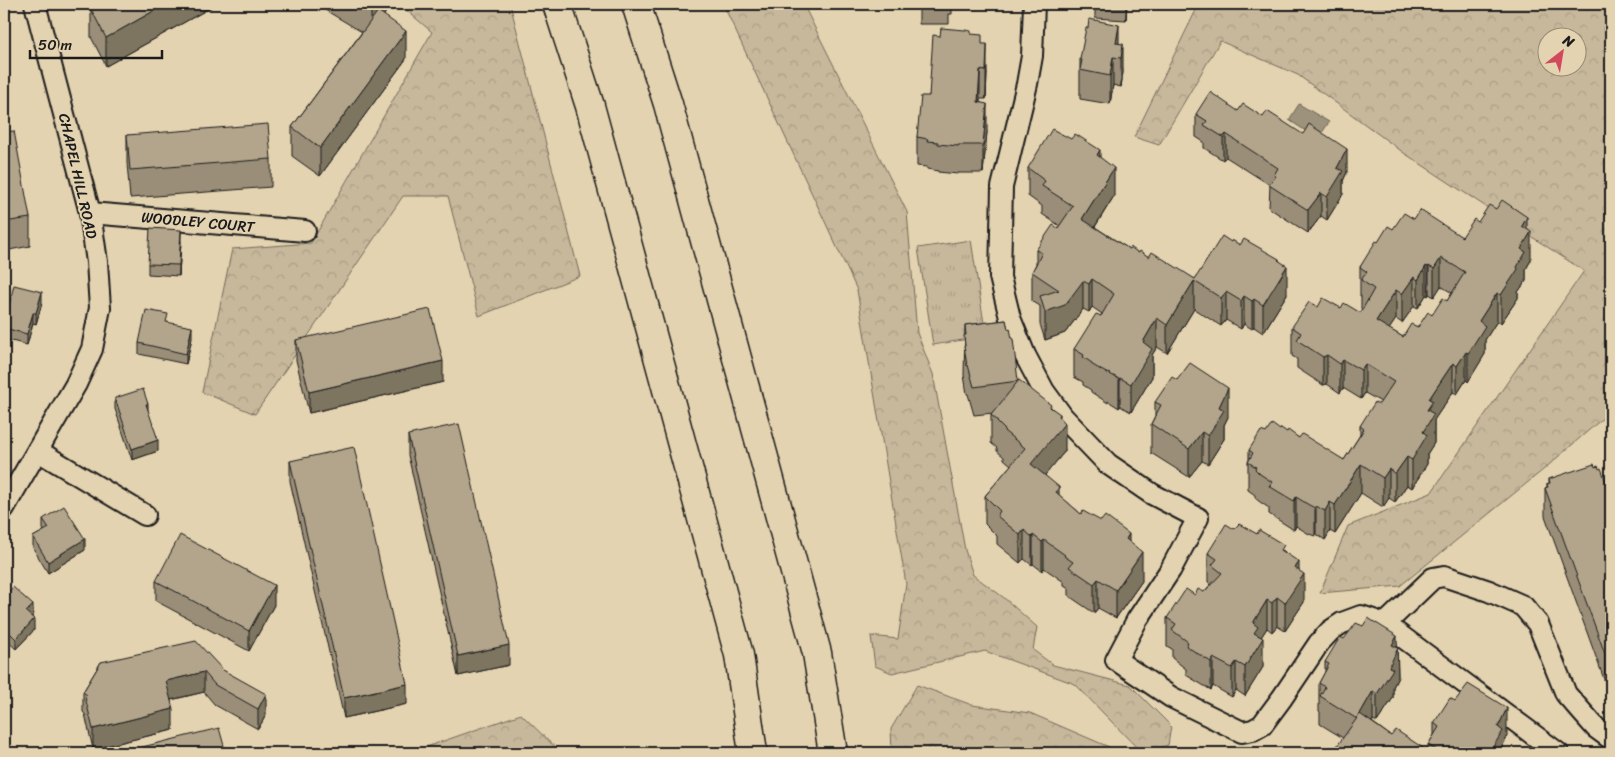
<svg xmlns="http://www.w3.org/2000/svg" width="1615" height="757" viewBox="0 0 1615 757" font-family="Sriracha,sans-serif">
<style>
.grass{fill:url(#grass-tufts);stroke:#726a5c}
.forest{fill:url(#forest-crowns);stroke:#726a5c;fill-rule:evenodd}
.water{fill:#9d927c;stroke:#696356}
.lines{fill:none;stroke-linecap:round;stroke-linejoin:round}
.minor-casing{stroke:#1c1c1c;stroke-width:24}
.motorway-casing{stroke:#1c1c1c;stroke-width:31}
.minor{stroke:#e4d3b0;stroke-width:20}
.motorway{stroke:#e4d3b0;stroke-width:28}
.wall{fill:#9a8e78;stroke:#1c1c1c;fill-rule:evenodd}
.shaded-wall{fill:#7d7461;stroke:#1c1c1c}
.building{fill:#b3a58b;stroke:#1c1c1c;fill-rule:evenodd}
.labels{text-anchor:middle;stroke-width:4;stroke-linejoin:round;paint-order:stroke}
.street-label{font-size:15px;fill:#1c1c1c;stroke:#e4d3b0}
</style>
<defs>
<pattern id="grass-tufts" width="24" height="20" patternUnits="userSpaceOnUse" patternTransform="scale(1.25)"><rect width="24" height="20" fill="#c7b89b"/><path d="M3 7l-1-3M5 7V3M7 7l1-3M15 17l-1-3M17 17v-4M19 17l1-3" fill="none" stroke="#aa9e85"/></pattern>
<pattern id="forest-crowns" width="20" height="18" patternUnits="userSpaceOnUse" patternTransform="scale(1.25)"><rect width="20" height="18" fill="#c7b89b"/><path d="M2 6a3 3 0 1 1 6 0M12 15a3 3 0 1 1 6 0" fill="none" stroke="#aa9e85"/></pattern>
</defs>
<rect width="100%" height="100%" fill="#e4d3b0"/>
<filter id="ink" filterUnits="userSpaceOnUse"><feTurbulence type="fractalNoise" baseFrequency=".02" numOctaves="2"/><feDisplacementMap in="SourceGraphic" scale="10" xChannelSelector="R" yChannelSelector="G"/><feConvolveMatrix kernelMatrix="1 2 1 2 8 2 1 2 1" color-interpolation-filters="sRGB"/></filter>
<g filter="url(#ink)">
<path class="grass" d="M971,240L986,336L933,345L918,248Z"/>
<g class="forest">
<path d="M399,4H510L580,276L479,316L448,196H403L255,414L202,392L232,249L311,243L432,32Z"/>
<path d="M723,4H803L907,212L917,333L933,374L965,550L973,575L1003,597L1037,627L1033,650L1053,665L1130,685L1171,726L1168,745L1142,753L1075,684L985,651L892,673L875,666L871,636L898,639L906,584L857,290Z"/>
<path d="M1199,4H1611V411L1543,470L1400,586L1320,593L1348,526L1431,493L1584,271L1404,153L1298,75L1220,41L1159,145L1134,137ZM1548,38H1578V68H1548Z"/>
<path d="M917,685L972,705L1030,713L1123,753H892L891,729Z"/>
<path d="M521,714L561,753H409Z"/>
</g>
<path class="water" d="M1299,104L1329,122L1318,139L1289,120Z"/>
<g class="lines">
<g class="minor-casing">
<g id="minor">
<path d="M1034,4L1032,56L1027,84L1002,187L1000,277L1010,318L1025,355L1044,391L1063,417L1108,464L1152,494L1198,518L1171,569L1137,620L1116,660L1171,697L1242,732L1253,730L1262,725L1282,698L1319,643L1330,631L1342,623L1361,616L1385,624L1558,753"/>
<path d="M90,213L305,231"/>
<path d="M38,451L145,515"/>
<path d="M4,508L76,384L92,349L100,308L97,262L90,213L35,4"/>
<path d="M1385,624L1433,578L1444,576L1489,591L1523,606L1538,624L1566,694L1596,728L1611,739"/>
</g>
</g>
<g class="motorway-casing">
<g id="motorway">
<path d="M557,4L590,106L739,655L753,753"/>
<path d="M636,4L668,104L817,653L833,753"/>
</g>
</g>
<use href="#minor" class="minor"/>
<use href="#motorway" class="motorway"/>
</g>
<g class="wall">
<path d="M217,4L106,66L91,37V9Z"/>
<path d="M315,4H388V8L384,15L406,59L320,176L292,156V127L362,32Z"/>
<path d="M912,4H952V14H949V24H919V5H912Z"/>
<path d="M1095,4H1127L1126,20L1095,18Z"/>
<path d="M971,34L982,44L987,73L986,99H980V102L987,132L983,173H958V174L938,172V171L927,169V167L917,166V137L929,96L940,36Z"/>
<path d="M1119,43L1123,72L1121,87L1113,85L1110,104L1080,99V59Z"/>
<path d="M1238,111L1347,172L1343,181V194L1327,220L1321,216L1308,233L1269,208L1270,185L1226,157L1223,160L1204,148V142L1196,137V114Z"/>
<path d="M4,132L30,218V246L4,251Z"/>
<path d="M127,135L271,159V187L130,198L127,163Z"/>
<path d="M1100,157L1114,196L1095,227L1129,249L1149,257L1195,279L1231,242L1240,245L1279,261L1287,294L1263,333L1254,327L1252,329L1244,324L1241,329L1226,320L1221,326L1194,309L1167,353L1157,347L1152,355V377L1131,412L1120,406L1119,408L1108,401V403L1091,392V390L1083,385V382L1074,377V349L1102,314L1092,307L1089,312L1083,309L1065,333L1045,340L1040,324V306L1032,301V272L1036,264V250L1060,226L1042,214V206L1028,196V168Z"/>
<path d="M1414,219L1462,237L1478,222L1527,229L1531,260L1526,269V281L1518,292V298L1501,323L1497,321L1485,340V354L1469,380L1468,382L1466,380L1457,394L1453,392L1434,420V443L1427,454V464L1412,488L1407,485L1395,502L1389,498L1383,507L1361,493L1335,534L1330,531L1325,540L1316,534L1315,536L1309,534L1296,526L1294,530L1269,514V508L1260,502L1255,498V495L1248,490V462L1249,460V450L1266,433L1280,430L1287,432L1344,460L1360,435V426L1381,402L1365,393L1361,399L1343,388L1340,393L1327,384L1323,385L1297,368V359L1292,356V327L1318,307L1341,308L1359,312H1361L1362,310L1361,309V296H1360V267L1378,242L1393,229ZM1441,286L1452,293L1447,301L1432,315L1403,337L1389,329L1396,319L1402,323L1414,306L1418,308L1426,295L1428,296L1429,294L1434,297Z"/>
<path d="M181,241L179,276L148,274V264Z"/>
<path d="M42,303L36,324L33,323L27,345L4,339V325Z"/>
<path d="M1006,320L1018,382L1051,407L1060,417L1065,451L1045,475L1059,495L1081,514L1129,541L1142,581L1116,618L1098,608L1094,613L1069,596V588L1064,585V582L1044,568L1042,571L1033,564L1032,565L1024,559L1020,563L997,544V536L985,524V496L1011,465L1004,459V457L997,451V448L991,443V415L993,413L974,415L968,394H967L964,375L965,325Z"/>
<path d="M168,322L192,338L186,364L139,354V343Z"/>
<path d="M296,340L443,382L309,413L296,360Z"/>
<path d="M115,398L148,413L158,451L132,460L115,409Z"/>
<path d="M1155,402L1228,417L1224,425V439L1208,464L1202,461L1189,477L1151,453V424L1155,416Z"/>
<path d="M408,435L509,665L458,676L408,455Z"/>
<path d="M290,461L407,704L344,718L290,481Z"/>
<path d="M1595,467L1611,495V683L1609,684L1608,682H1605L1545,516V488L1547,487V484L1549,483V479Z"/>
<path d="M43,519L85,550L48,573L33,548V537L44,531L43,529Z"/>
<path d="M1234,529L1284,551L1299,571L1304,602L1285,631L1277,626L1272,632L1267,628L1261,637L1263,667L1245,696L1236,690L1232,697L1213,686L1211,690L1186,675V669L1172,658V649L1167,646V618L1195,595L1204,592L1211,584L1208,582V553Z"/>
<path d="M156,581L274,605L249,651L156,601Z"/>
<path d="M4,596L33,616L31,617L34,630L16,649L4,638Z"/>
<path d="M1344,639L1397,648L1398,677L1393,687V698L1377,722L1373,720L1372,722L1391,736L1423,753L1343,738L1320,724V712L1319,711V683L1325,672V662Z"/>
<path d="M101,662L223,670L266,715L258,729L215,705L204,692L171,700L173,730L93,749L85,714L83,712V692Z"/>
<path d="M1434,723L1507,737L1503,745V753H1428V745L1434,735Z"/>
</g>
<g class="shaded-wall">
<path d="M166,4H217L106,66V38Z"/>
<path d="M374,4H388V8L371,37V9Z"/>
<path d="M1126,4H1127L1126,20Z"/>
<path d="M1119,25V53L1116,43Z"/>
<path d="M406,31V59L320,176V148Z"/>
<path d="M987,44V73L986,99V71Z"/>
<path d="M1123,44V72L1121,87V58Z"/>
<path d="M1113,57V85L1110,104V76Z"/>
<path d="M980,70V99L978,130V102Z"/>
<path d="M987,104V132L983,173V145Z"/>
<path d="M1226,134V157L1223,160V137Z"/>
<path d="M1347,149V172L1343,181V194L1327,220V197L1337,168Z"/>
<path d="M1100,150V178L1097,155Z"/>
<path d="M1114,168V196L1082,247V219Z"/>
<path d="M1321,193V216L1308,233V210Z"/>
<path d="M1527,217V239L1531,232V260L1526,269V281L1518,292V298L1501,323V295L1517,267L1522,226Z"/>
<path d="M181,230V241L179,276V265Z"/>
<path d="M1441,258V286L1434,297V269Z"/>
<path d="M1279,259V280L1287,266V294L1263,333V305Z"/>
<path d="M1426,266V295L1418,308V280Z"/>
<path d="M1429,266V294L1428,296V267Z"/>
<path d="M1414,277V306L1402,323V294Z"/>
<path d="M1092,279V307L1089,312V284Z"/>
<path d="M1083,281V309L1065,333L1045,340V312Z"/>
<path d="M1194,281V309L1167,353V325Z"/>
<path d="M1396,290V319L1376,349V321Z"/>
<path d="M42,292V303L36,324V313Z"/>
<path d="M1226,292V320L1221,326V298Z"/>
<path d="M1497,293V321L1485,340V354L1468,382V353L1479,321Z"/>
<path d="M1244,296V324L1241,329V301Z"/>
<path d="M1254,299V327L1252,329V301Z"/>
<path d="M33,313V323L27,345V334Z"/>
<path d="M1157,318V347L1152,355V377L1131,412V384L1143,342Z"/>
<path d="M192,327V338L186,364V354Z"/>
<path d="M1466,352V380L1457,394V366Z"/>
<path d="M1327,355V384L1323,385V357Z"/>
<path d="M1343,360V388L1340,393V364Z"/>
<path d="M443,361V382L309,413V392Z"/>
<path d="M1453,363V392L1434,420V443L1427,454V464L1412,488V460L1423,432L1429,399Z"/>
<path d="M1365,364V393L1361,399V370Z"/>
<path d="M10,377V388L4,398V388Z"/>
<path d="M1120,378V406L1119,408V379Z"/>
<path d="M1228,388V417L1224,425V439L1208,464V436L1219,407Z"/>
<path d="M146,404H148V414Z"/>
<path d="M1060,414V429L1065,423V451L1031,492V464Z"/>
<path d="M1202,432V461L1189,477V449Z"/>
<path d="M158,440V451L132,460V449Z"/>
<path d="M1407,457V485L1395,502V474Z"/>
<path d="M1361,464V493L1335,534V505Z"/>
<path d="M1389,469V498L1383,507V478Z"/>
<path d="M1059,487V516L1056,492Z"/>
<path d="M1296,497V526L1294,530V501Z"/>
<path d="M1330,502V531L1325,540V511Z"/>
<path d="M1316,506V534L1315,536V508Z"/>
<path d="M1024,530V559L1020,563V535Z"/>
<path d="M1129,534V562L1126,539Z"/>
<path d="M1033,535V564L1032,565V537Z"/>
<path d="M85,539V550L48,573V562Z"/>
<path d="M1044,540V568L1042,571V542Z"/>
<path d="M1142,552V581L1116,618V590Z"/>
<path d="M1299,562V581L1304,574V602L1285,631V603L1295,568Z"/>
<path d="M1098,579V608L1094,613V584Z"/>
<path d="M274,585V605L249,651V631Z"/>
<path d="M1277,597V626L1272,632V603Z"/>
<path d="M1267,600V628L1258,642L1263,638V667L1245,696V667L1253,623Z"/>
<path d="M33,605V616L26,623V612Z"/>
<path d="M34,619V630L16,649V639Z"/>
<path d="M1397,636L1398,677L1393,687V698L1377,722V694L1389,667L1392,645Z"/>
<path d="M509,645V665L458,676V656Z"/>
<path d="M1608,653V682H1605V654Z"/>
<path d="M1611,655V683L1609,684V656Z"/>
<path d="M1213,658V686L1211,690V662Z"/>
<path d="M1236,662V690L1232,697V668Z"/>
<path d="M204,672V692L166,701V681Z"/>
<path d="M407,684V704L344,718V698Z"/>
<path d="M1373,691V720L1357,747V719Z"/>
<path d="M266,694V715L258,729V709Z"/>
<path d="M1507,708V737L1503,745V753H1489L1498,727Z"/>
<path d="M173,709V730L93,749V729Z"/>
</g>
<g class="building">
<path d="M99,4H166L106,38L91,9Z"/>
<path d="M362,4H374L371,9Z"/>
<path d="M378,11L406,31L320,148L292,127Z"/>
<path d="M1089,19L1119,25L1116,43L1123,44L1121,58L1113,57L1110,76L1080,70L1082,60L1080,59L1086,28H1088Z"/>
<path d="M941,28L965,30L971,31V34L982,35V44H987L986,71L980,70L978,102L987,104L983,145H958V146L938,144V142L927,141L928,139L917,137L921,96H929L933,35L940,36Z"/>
<path d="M1210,92L1238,111L1243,104L1263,117L1267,111L1301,133L1303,134L1309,124L1347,149L1337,168L1343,171L1327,197L1321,193L1308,210L1269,185L1276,176L1274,175L1278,168L1226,134L1223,137L1204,125L1207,121L1196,114Z"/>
<path d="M268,124L271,159L130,170L127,135Z"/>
<path d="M1052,129L1071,139L1075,134L1080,137L1100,150L1097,155L1114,168L1082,219L1129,249L1130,247L1139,253L1140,251L1149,257L1152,252L1195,279L1222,236L1231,242L1232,240L1240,245L1244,239L1279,259L1278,260L1287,266L1263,305L1254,299L1252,301L1244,296L1241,301L1226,292L1221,298L1194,281L1167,325L1157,318L1143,342L1152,349L1131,384L1120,378L1119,379L1108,373V374L1091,364L1092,363L1083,357L1084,355L1074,349L1096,314L1101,316L1114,294L1092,279L1089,284L1083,281L1065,305L1045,312L1040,296L1059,290L1032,272L1042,253L1036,250L1053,225L1058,228L1073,206L1042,186L1045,181L1028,168Z"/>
<path d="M14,131L30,218L4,222V132Z"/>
<path d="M1502,200L1527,217L1522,226L1531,232L1521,249L1526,252L1517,267L1518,269L1501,295L1497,293L1479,321L1485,326L1469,352L1468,353L1466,352L1457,366L1453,363L1429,399L1433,401L1427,410L1434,414L1423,432L1427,435L1412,460L1407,457L1395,474L1389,469L1383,478L1361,464L1335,505L1330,502L1325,511L1316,506L1315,508L1309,505L1296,497L1294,501L1269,486L1272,482L1260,474L1255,469L1256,467L1248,462L1253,453L1249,450L1261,431L1266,433L1272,424L1280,430L1281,428L1287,432L1288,430L1299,438L1302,434L1344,460L1364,429L1360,426L1375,402L1379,404L1394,382L1365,364L1361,370L1343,360L1340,364L1327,355L1323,357L1297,340L1301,333L1292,327L1309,302L1318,307L1323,298L1341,308L1344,303L1359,312H1361L1374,289L1361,280L1367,272L1360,267L1376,241L1378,242L1388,226L1393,229L1404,213L1414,219L1420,210L1462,237L1474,219L1478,222L1489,205L1496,209ZM1441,258L1465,272L1447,301L1443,298L1432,315L1428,312L1418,327L1411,324L1403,337L1376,321L1396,290L1402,294L1414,277L1418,280L1426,266L1428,267L1429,266L1434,269Z"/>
<path d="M150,228L181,230L179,265L148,264Z"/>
<path d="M14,285L42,292L36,313H33L27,334L4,328V325Z"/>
<path d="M430,309L443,361L309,392L296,340Z"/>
<path d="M146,310L168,314L166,322L192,327L186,354L139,343Z"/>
<path d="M1006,320L1008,329L1010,328L1012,339H1013L1018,381L974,387L968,365L967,366L964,346H965L964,335H966L965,325Z"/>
<path d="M1190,363L1228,388L1219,407L1224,410L1208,436L1202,432L1189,449L1151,424L1161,405L1155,402L1172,377L1177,380Z"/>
<path d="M4,373L10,377L4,388Z"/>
<path d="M1019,380L1051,405L1050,407L1060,414L1059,416L1065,423L1031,464L1059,487L1056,492L1081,514L1083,511L1101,521L1105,516L1129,534L1126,539L1142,552L1116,590L1098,579L1094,584L1069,567L1073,562L1064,556L1065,555L1044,540L1042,542L1033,535L1032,537L1024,530L1020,535L997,516L1000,511L985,496L1025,448L1004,431L1005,430L997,422L998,421L991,415Z"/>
<path d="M143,389L148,404H146L158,440L132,449L115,398Z"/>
<path d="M459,424L509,645L458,656L408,435Z"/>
<path d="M354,447L407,684L344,698L290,461Z"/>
<path d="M1594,464L1595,467L1598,466L1599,469L1601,468L1611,495V655L1609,656L1608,653L1605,654L1545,488L1548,487L1547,484L1550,483L1549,479Z"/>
<path d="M64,506L85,539L48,562L33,537L49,528L43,519Z"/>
<path d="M1226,524L1234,529L1239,524L1257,534L1259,530L1284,545L1281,550L1299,562L1295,568L1304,574L1285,603L1277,597L1272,603L1267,600L1253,623L1258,627L1254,633L1263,638L1245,667L1236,662L1232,668L1213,658L1211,662L1186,646L1188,642L1172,630L1176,624L1167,618L1186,589L1195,595L1198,589L1204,592L1222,573L1212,565L1217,559L1208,553Z"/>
<path d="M180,535L274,585L249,631L156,581Z"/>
<path d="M13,587L33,605L26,612L34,619L16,639L4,627V596Z"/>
<path d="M1368,618L1397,636L1392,645L1398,648L1389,667L1393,669L1377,694L1373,691L1357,719L1320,696L1325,687L1319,683L1329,664L1325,662L1340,637L1344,639L1356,623L1363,626Z"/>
<path d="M196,641L223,670L266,694L258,709L215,685L204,672L166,681L173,709L93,729L85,697L87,695L83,692L101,662Z"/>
<path d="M1468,684L1507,708L1498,727L1503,731L1489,753H1442L1428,745L1439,727L1434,723L1450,698L1455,701Z"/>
<path d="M1360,714L1391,736L1396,730L1423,748L1419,753H1332Z"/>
<path d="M219,728L226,753H118Z"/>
</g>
</g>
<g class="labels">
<g class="street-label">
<text transform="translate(78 176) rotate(77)" y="5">CHAPEL HILL ROAD</text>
<text transform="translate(198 222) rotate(5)" y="5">WOODLEY COURT</text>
</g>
</g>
<rect width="1615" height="757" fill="none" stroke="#e4d3b0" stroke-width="20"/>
<rect x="10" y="10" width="1595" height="737" fill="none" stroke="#1c1c1c" stroke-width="2" filter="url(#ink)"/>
<g transform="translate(1562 52) rotate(31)"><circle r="24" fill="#e4d3b0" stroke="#948a75"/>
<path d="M0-4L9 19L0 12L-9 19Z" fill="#d1495b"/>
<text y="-8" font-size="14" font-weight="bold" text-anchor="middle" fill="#1c1c1c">N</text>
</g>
<path d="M30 50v8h132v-8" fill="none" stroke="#1c1c1c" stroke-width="2.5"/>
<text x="38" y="50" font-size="15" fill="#1c1c1c" stroke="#e4d3b0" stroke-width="4" paint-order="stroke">50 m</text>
</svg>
